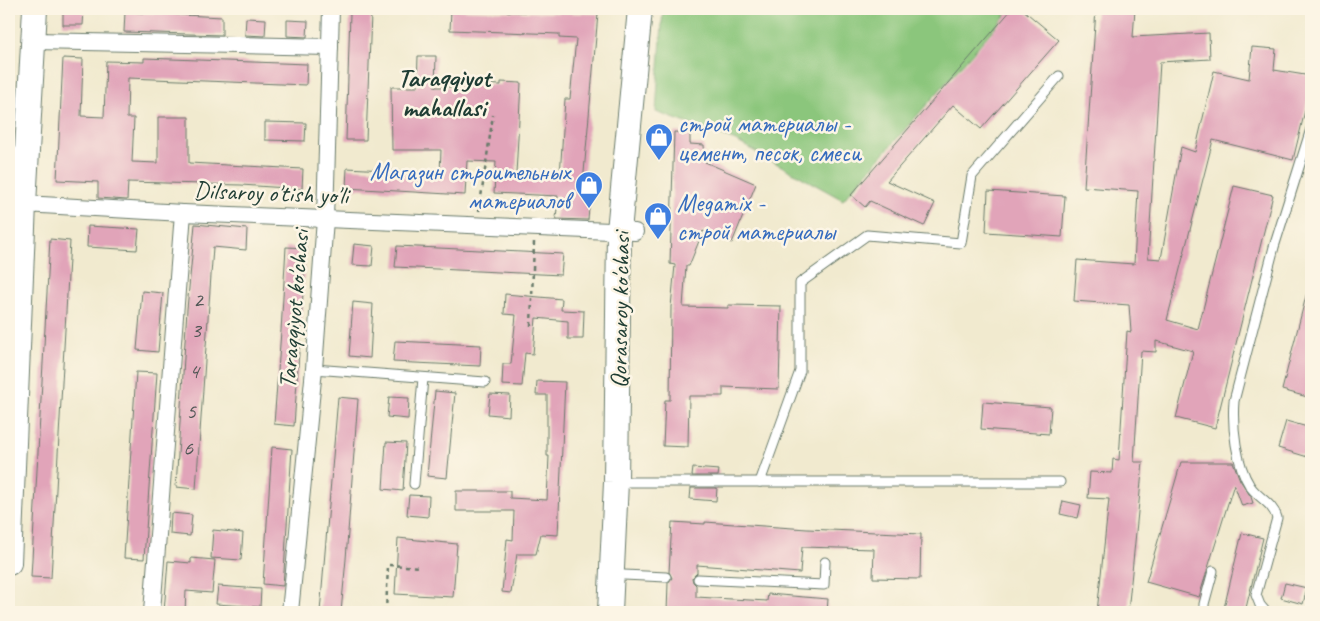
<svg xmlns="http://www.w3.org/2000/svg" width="1320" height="621" viewBox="0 0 1320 621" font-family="Caveat,sans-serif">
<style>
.green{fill:#8bc67c;stroke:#558258}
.building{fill:#e1a4b9}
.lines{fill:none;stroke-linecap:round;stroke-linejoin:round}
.lane-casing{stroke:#687a6a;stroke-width:11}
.street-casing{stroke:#687a6a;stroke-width:18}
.secondary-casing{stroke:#687a6a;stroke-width:26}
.path{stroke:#687a6a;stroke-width:2.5;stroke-dasharray:4 4;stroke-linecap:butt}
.lane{stroke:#fff;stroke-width:9}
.street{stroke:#fff;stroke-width:16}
.secondary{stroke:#fff;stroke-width:24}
.labels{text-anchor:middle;stroke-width:5;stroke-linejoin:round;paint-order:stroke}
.number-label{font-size:22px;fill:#505755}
.shop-label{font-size:25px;fill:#366cbe;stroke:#fcf5e5;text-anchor:start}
.street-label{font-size:25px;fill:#1f3d34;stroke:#fcf5e5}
.neighbourhood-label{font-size:26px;font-weight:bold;fill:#1f3d34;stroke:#fcf5e5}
</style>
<rect width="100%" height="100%" fill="#fcf5e5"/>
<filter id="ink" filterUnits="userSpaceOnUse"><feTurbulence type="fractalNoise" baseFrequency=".02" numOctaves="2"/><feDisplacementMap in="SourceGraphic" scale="10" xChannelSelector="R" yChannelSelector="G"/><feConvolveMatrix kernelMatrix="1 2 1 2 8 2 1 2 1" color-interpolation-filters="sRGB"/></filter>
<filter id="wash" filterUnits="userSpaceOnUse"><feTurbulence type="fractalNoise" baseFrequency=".0096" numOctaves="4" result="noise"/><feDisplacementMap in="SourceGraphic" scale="20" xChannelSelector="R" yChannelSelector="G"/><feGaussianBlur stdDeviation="1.12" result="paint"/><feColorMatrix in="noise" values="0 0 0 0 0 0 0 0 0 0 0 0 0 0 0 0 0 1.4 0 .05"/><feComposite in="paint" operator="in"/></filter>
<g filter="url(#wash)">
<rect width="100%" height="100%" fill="#f1eacf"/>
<path class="green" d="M663,9H1011L843,200L736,141L656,112Z"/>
<g id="blocks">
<g class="building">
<path d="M63,9H84L83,25H63Z"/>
<path d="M1012,9H1022L1059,40L981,129L953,105L887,181L935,203L924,226L870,201L865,207L851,195Z"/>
<path d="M1096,9H1135L1133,37L1209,33L1210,59L1160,62L1148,258L1161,259L1181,147L1195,152L1214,71L1249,79L1252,47L1276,49L1274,70L1311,76V86L1293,160L1213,140L1167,320L1198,329L1234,186L1273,195L1215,428L1176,418L1193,351L1156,341V352L1141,351L1134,462H1143L1128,612H1097L1109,499L1088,498L1090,472L1112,473L1113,459L1119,460L1127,331L1131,332L1129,305L1074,301L1077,260L1134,264L1138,191L1084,187Z"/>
<path d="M451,10L598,14L582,195L590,196L588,220L556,219L558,196L494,193L496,162L467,161L465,195L346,188L347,168L440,173L441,150H392L391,87H417L418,56H436L435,87H462V83L501,85V82L521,83L516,174L560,176L565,99H570L576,39L559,38V34L450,30Z"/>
<path d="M125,12L222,17V35L124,32Z"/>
<path d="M350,13L371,14L366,140H346Z"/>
<path d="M246,18L266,19L265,36L245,35Z"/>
<path d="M287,20L308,21L307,37L287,36Z"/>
<path d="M63,58L83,59L81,116L104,117L106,61L144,62V58L307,64L306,85L128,78L127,118H134L132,162L158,163V117H189V163L303,169L302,189L241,185L128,182L127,200L98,198V182L57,180Z"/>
<path d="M265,122L306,123L305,141L265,140Z"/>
<path d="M674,132L690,133V144L704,145L705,162L756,184L732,243L703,231L689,266H686L683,307L728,308V305L781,306L779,389L723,387V396H689L688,447L663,446L665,400H670L671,307L675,265L670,264Z"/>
<path d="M988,191L1065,196L1062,237L986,232Z"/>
<path d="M195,224L247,229L246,250L213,247L196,489L176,487L187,309Z"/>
<path d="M88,226L139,229L137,250L87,247Z"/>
<path d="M50,239L70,241L51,578L31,577Z"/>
<path d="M354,244L374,246L372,266L352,265Z"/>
<path d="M397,246L563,254L561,275L395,267Z"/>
<path d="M286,247L306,248L294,426L274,424L281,331Z"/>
<path d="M142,291L163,293L158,352L137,350Z"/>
<path d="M1307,292L1311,293V398L1282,390Z"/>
<path d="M505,294L562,299L561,310L584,311L583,339H568V321L536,318L533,354L525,353L522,386L502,385L503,364H511L516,315L504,314Z"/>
<path d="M353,302L373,304L370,358L349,356Z"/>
<path d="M395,341L481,345L480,366L393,362Z"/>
<path d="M136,372L157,373L144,559L124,558Z"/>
<path d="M537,381L565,382L558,535L541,534L536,554H517L511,593L502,592L507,539L513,540L514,511H456V491H510V498L547,500L549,456H547V395H536Z"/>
<path d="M435,391L455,393L447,478L427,476Z"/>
<path d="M490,394L510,395L509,416L488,414Z"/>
<path d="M338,397L358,399L346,559L341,612H320Z"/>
<path d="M389,397L409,398L408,419L387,417Z"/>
<path d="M983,402L1051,407L1049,434L981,429Z"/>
<path d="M1286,421L1311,428V458L1278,448Z"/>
<path d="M386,442L406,443L403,491L383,489Z"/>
<path d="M272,447L292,449L283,586L263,584Z"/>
<path d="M1181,462H1233L1240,480L1251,497L1253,503L1242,506L1234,484L1199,597L1146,582Z"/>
<path d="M693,468L719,470L718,476H692Z"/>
<path d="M691,488H717L716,501L690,499Z"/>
<path d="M409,495L429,496L428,517L407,515Z"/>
<path d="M1063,501L1081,505L1078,518L1060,514Z"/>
<path d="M171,513L192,515L190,536L170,534Z"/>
<path d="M672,522L705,524V522L807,529L921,534L920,579L873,578L874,549L802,547L800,573L697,565V573L692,578L693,582L696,585V597L767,601L768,594L828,599L827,612H667L668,583L672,578L669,572Z"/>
<path d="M213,530L243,533L241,560L211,558Z"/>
<path d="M1242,533L1263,538L1245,612H1223Z"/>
<path d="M398,538L457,544L453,597L395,594Z"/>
<path d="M191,558L215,560L212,593L186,591L185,612H164L168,561L191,563Z"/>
<path d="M1285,583L1307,588L1303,604L1281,598Z"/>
<path d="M218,586L261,589L260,607L216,604Z"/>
</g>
</g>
</g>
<g filter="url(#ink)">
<use href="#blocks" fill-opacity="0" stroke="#687a6a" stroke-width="1"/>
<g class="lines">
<g class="lane-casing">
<g id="lane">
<path d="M314,369L485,382"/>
<path d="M616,482H1060"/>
<path d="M760,482L800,371V283L867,235L961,243L972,176L1059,76"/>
<path d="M414,484L423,378"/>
<path d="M624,575L666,577"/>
<path d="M698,579L824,585L825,562"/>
<path d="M1204,612V604L1213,571"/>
<path d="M1266,612L1260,605L1256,595L1277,518C1273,503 1258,498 1250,486C1236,464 1232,426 1234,401L1274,247L1311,129"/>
</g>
</g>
<g class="street-casing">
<g id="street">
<path d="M34,41L330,47"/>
<path d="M24,204L183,213L635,232"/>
<path d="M152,612L183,213"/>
<path d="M290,612L314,369L325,219L331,9"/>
</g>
</g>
<g class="secondary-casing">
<g id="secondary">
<path d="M9,563L24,204L35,9"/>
<path d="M610,612L616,482L619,231L640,9"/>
</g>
</g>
<g class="path">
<path d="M479,211L493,115"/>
<path d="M531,326L534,242"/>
<path d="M386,612L388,565L419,567"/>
</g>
<use href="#lane" class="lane"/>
<use href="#street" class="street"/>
<use href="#secondary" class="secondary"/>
</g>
</g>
<defs>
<g id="shop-pin" transform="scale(1.4375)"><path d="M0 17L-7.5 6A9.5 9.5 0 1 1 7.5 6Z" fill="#3f7fe0" stroke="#fcf5e5"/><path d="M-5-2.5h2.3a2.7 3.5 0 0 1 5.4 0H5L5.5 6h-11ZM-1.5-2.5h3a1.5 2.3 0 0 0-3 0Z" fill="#fff"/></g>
</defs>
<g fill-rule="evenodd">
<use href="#shop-pin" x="659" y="137"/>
<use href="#shop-pin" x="589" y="185"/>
<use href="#shop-pin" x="658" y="216"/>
</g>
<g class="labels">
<g class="number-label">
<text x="198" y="307">2</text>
<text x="196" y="337">3</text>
<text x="194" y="378">4</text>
<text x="191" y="418">5</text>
<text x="188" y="455">6</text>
</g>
<g class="shop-label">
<text x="678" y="132">строй материалы -<tspan x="678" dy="29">цемент, песок, смеси</tspan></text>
<text x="570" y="180" text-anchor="end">Магазин строительных<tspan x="570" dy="29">материалов</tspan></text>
<text x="677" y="211">Megamix -<tspan x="677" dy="29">строй материалы</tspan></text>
</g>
<g class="street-label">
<text transform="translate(271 192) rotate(2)" y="9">Dilsaroy o'tish yo'li</text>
<text transform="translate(293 309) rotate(-85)" y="9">Taraqqiyot ko'chasi</text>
<text transform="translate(619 310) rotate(-89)" y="9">Qorasaroy ko'chasi</text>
</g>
<g class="neighbourhood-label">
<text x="444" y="86">Taraqqiyot<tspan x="444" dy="30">mahallasi</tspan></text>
</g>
</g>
<rect width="1320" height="621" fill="none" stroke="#fcf5e5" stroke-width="30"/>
</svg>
